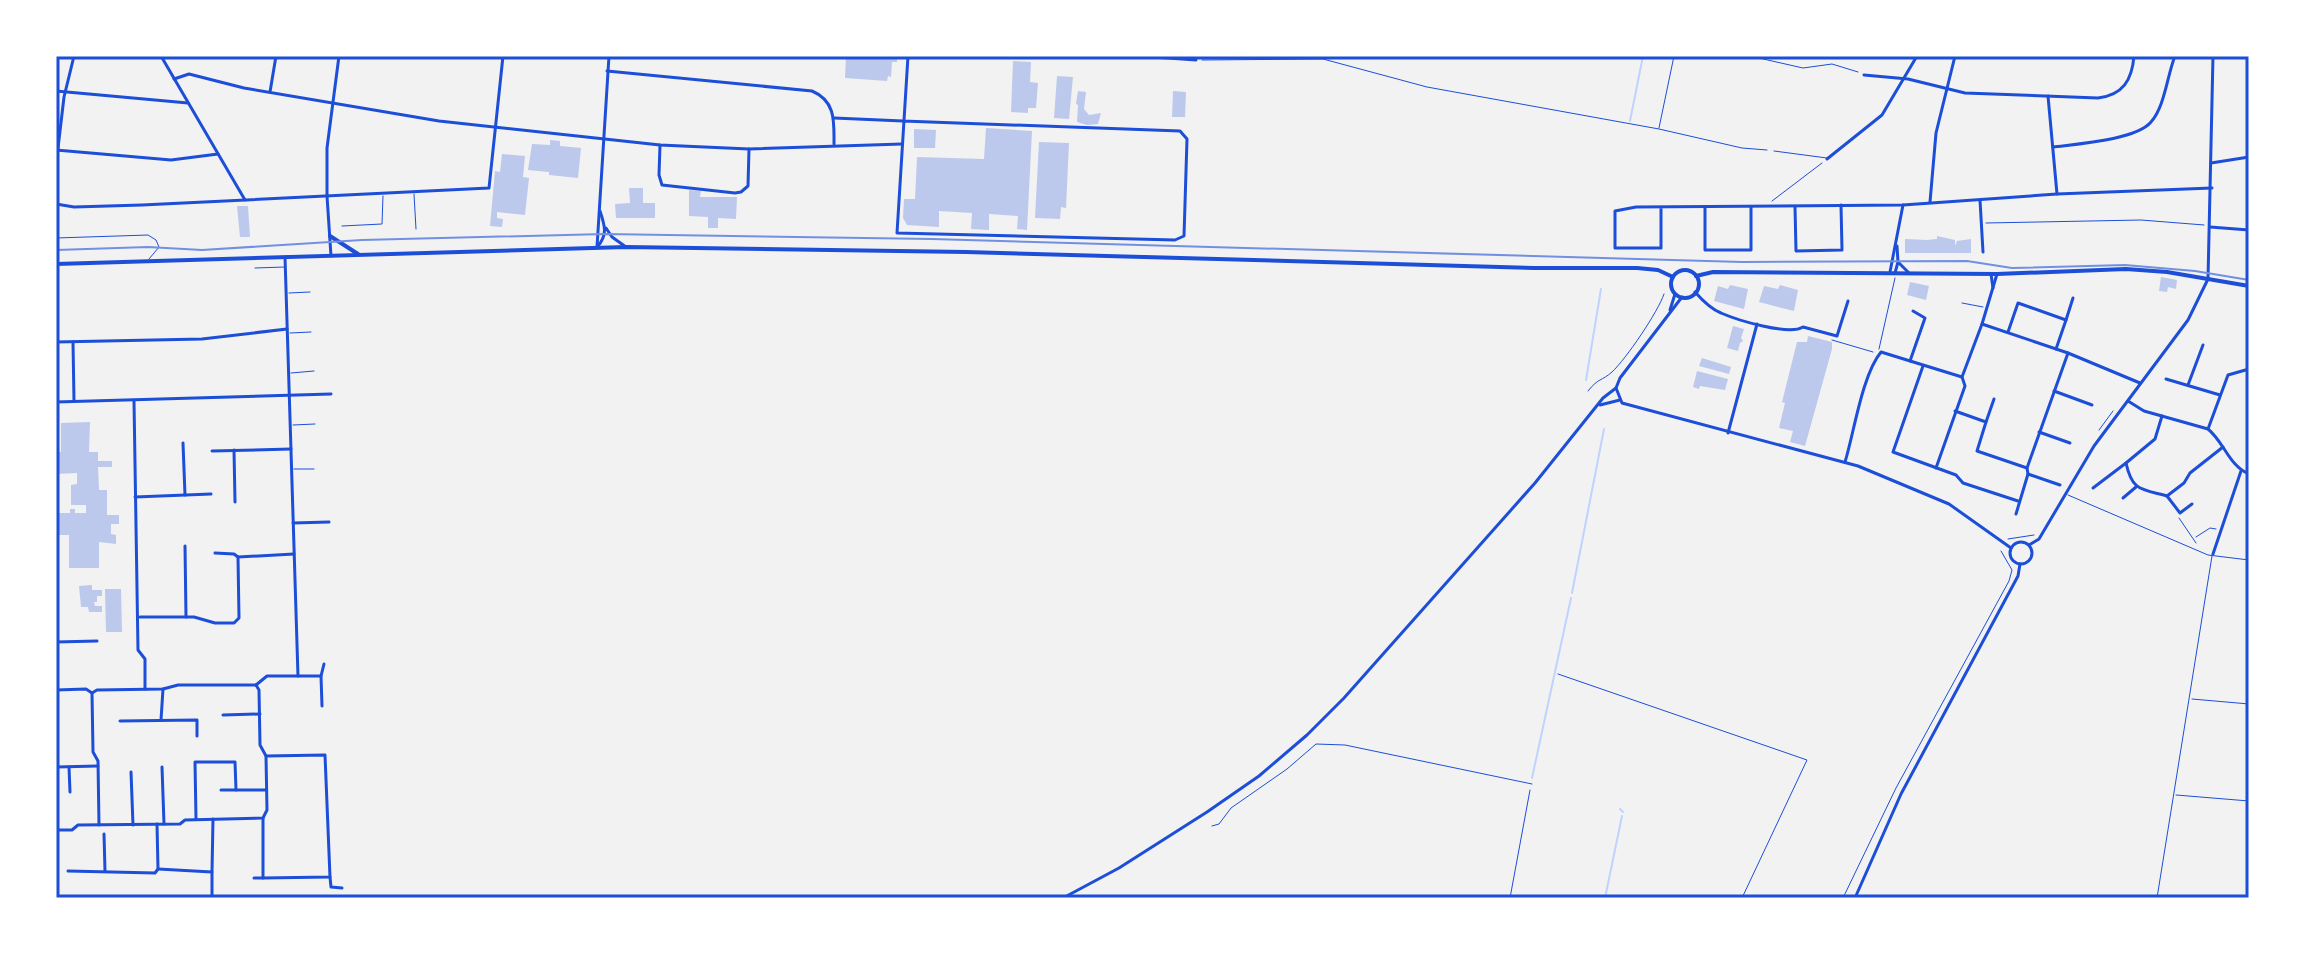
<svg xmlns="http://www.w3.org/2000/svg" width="2305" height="954" viewBox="0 0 2305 954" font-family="'PT Sans',sans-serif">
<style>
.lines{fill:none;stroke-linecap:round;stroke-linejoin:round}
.stream{stroke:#bfd3fe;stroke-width:2}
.building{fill:#bdc9ec}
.path{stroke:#1d4ed8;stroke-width:1}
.service{stroke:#1d4ed8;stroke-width:1}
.minor{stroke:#1d4ed8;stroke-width:3}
.tertiary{stroke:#1d4ed8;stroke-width:3}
.primary{stroke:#1d4ed8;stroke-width:4}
.rail{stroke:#7290e2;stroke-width:2}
.neatline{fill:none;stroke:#1d4ed8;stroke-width:3}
</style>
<rect width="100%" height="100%" fill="#f2f2f2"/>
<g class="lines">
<g class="stream">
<path d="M1630,121L1643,56"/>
<path d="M1586,380L1601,289"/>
<path d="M1572,593L1604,429"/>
<path d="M1532,778L1571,598"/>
<path d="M1620,809L1623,812"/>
<path d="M1605,898L1622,816"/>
</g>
</g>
<g class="building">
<path d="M846,56H897V62H892L891,77L888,76L887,81L845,78Z"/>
<path d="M1013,61L1031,62L1030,82L1038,83L1036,108H1028V113L1011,112Z"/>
<path d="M1057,76L1073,77L1069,119L1054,118Z"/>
<path d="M1078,91L1086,92L1084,109L1089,115L1101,113L1098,124L1087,125L1077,122L1078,105L1076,104Z"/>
<path d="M1173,91L1186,92L1185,117H1172Z"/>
<path d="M986,128L1032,131L1027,230L1017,229L1018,216L989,214V230L971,229L972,213L939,211V227L907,225L903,218L904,199H915L917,157L984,159Z"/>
<path d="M914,129L936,130L935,148H914Z"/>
<path d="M550,140L560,141V146L581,148L578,178L549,175V172L528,170L532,144L550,145Z"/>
<path d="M1039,142L1069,143L1066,208L1061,207L1060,219L1035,218Z"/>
<path d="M502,154L525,156L523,177L529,178L525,215L497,212V218L503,219L502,227L490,226L495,171L500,172Z"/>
<path d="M629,188H643V203H655V218H616L615,204L630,203Z"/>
<path d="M689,190L701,191L700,197H737L736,219L718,218V228H708V217L689,216Z"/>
<path d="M237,206H248L250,237H240Z"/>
<path d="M1937,236L1955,240V246L1957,241L1971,239V253H1905V239L1927,240L1937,239Z"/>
<path d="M2161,277L2177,280L2176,289L2168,287L2167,292L2159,291Z"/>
<path d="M1910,282L1929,286L1926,300L1907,295Z"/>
<path d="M1730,285L1748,289L1744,309L1714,301L1718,286L1728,289Z"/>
<path d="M1780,285L1798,290L1794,311L1759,302L1764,286L1778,289Z"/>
<path d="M1733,326L1744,329L1741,338L1743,341L1740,343L1738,351L1727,348Z"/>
<path d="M1808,336L1832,342V349L1805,446L1790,442L1793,431L1779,428L1785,403L1782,402L1797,342H1807Z"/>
<path d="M1702,358L1731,367L1729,374L1699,366Z"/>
<path d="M1697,371L1728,379L1725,390L1700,386L1699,389L1693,387Z"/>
<path d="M90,422L89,452H98V461H112V467H98L99,490H107V515H119V524H111V534L116,535V544L99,542V568H69V535H56V499H59V513H70V509H75V513H86V505H71V485L77,484V473L56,474V452H61V423Z"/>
<path d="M92,585V590H102V596H97V602H94L95,606H102V612H89L88,607H81L79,586Z"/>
<path d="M105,589H121L122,632H106Z"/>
</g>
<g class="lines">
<g class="path">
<path d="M1750,56L1803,68L1832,64L1858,72"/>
<path d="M1202,60L1323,59L1427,87L1659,129L1742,148L1767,150"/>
<path d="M1659,128L1674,56"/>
<path d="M1772,201L1822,163"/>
<path d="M1986,223L2141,220L2204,225"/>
<path d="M1832,340L1873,352"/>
<path d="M1588,391C1598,378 1602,381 1612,372C1626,359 1658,312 1664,294"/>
<path d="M2099,430L2113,411"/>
<path d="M2179,518L2196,543"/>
<path d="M2196,537L2210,528L2216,529"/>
<path d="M2008,539L2034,535"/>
<path d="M1510,898L1530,790"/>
<path d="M1843,898L1896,788L2009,581L2012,570L2001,551"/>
</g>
<g class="service">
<path d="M1774,151L1827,158"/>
<path d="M414,194L416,229"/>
<path d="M342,226L382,224L383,196"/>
<path d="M56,238L148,235L156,240L159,247L149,259"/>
<path d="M255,268L285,267"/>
<path d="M289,293L310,292"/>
<path d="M1962,303L1983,307"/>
<path d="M290,333L311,332"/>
<path d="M1879,349L1895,278"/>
<path d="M291,373L314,371"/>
<path d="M293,425L315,424"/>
<path d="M294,469H314"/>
<path d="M2068,495L2208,555L2249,560"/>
<path d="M1558,674L1807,760L1742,898"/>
<path d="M2192,699L2249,704"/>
<path d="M2176,795L2249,801"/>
<path d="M1212,826L1219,824L1231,808L1287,769L1316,744L1345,745L1532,784"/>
<path d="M2157,898L2212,556"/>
</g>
<g class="minor">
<path d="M161,56L245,200"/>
<path d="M1139,56L1196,60"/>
<path d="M607,71L812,91C836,101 834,122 834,144"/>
<path d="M1864,75L1908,79L1965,93L2098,98C2123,95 2132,80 2134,56"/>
<path d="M174,79L189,74L244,88L439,121L660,145L749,149L902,144"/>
<path d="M56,91L188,103"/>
<path d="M270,92L276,56"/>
<path d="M2048,96L2057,194"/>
<path d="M834,118C857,119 880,120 903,121C996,124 1088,128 1180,131L1187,139L1184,236L1175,240L897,233L908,56"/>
<path d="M660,145L659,175L662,185L735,193L741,192L748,186L749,149"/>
<path d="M2053,147C2076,144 2136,140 2151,122C2165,106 2167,76 2175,56"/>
<path d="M56,150L171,160L218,154"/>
<path d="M1827,159L1882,115L1917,56"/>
<path d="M2211,163L2249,157"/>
<path d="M56,165L64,97L74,56"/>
<path d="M1980,200L1983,252"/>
<path d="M1930,202L1936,133L1955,56"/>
<path d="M56,204L74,207L142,205L489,188L503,56"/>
<path d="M1661,207V248H1615V211L1636,207L1903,205L2057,194L2212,188"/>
<path d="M1705,207V250H1751V207"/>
<path d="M1795,207L1796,251L1842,250L1841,205"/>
<path d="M2210,227L2249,230"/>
<path d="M606,228L612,237L626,247"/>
<path d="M597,247L609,56"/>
<path d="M597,247C608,235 605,226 600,211"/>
<path d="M331,256L327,196V148L339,56"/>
<path d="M1898,262L1909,273"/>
<path d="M1890,272L1903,205"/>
<path d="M1895,273L1898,262L1897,246"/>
<path d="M1991,274L1993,288"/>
<path d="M2208,279L2213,56"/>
<path d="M1695,292C1702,300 1711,309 1721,313C1737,320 1789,336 1803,327L1837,336L1848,301"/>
<path d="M2066,320L2073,298"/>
<path d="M1982,324L2068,353L2140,383"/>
<path d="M2008,332L2018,303L2066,320L2056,349"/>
<path d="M56,342L202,339L287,329"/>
<path d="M73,342L74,401"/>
<path d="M1910,361L1925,318L1913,311"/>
<path d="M1923,366L1893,452L1956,475L1963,483L2018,501"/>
<path d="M2166,379L2220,395"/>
<path d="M2188,385L2203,345"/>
<path d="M2054,391L2092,405"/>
<path d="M134,401L138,650L145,659V689"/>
<path d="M2128,401L2144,411L2208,429C2224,442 2229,466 2249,474"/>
<path d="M56,402L331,394"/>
<path d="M1955,411L1986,422L1977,451L2027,468"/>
<path d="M2162,416L2155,439L2126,463C2132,491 2141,489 2167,496L2184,483L2190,473L2223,447"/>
<path d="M1986,422L1994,399"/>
<path d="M2208,429L2228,375L2249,369"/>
<path d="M2039,432L2070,443"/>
<path d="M1728,433L1757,324"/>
<path d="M183,443L185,495"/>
<path d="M234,450L235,502"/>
<path d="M212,451L291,449"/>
<path d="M1845,462C1854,433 1862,375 1881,352L1962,377L1982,324L1997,274"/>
<path d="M1936,468L1965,386L1962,377"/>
<path d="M2028,474L2060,485"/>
<path d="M2093,488L2126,463"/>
<path d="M2167,496L2180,513L2192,504"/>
<path d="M135,497L211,494"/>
<path d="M2123,498L2136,487"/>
<path d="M2016,514L2028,474L2027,468L2068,353"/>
<path d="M293,523L329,522"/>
<path d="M185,546L186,617"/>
<path d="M215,553L234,554L238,557"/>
<path d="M2213,554L2241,471"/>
<path d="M140,617H194L215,623H234L239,618L238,557L294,554"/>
<path d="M56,642L97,641"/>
<path d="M298,676H321"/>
<path d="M256,685L267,676H298L285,257"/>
<path d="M56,690L86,689L92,693"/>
<path d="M322,706L321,676L324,664"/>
<path d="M223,715L260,714"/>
<path d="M161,720L163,689"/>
<path d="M120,721L197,720V736"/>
<path d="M56,767L98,766"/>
<path d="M69,767L70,792"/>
<path d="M162,767L164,824"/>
<path d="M131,772L133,825"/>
<path d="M221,790H236"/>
<path d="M263,818V878L330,877L325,755L266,756"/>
<path d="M196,819L195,762H235L236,790H266"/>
<path d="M99,825L98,761L93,752L92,693L97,690L163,689L178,685H256"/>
<path d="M56,830H72L78,825L180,824L185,820L263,818L267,810L266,756L260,745L259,690L256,685"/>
<path d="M104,834L105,871"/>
<path d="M158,869L212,872L213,819"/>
<path d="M68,871L155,873L158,869L157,824"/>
<path d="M330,877L331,887L342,888"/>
<path d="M254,878H263"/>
<path d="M212,896V872"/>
</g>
<g class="tertiary">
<path d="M1682,297L1620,378L1616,388L1622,403L1858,466L1949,504L2011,548"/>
<path d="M1670,310L1675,294"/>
<path d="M1600,405L1620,400"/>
<circle cx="2021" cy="553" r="11"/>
<path d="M2029,545L2039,539L2094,446L2188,320L2208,279"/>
<path d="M1063,898L1119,868L1207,812L1259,776L1307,735L1344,698L1535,483L1603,398L1616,388"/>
<path d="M1855,898L1901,794L2018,576L2020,564"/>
</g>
<g class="primary">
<path d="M330,236L358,254"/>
<path d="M56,264L626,247L966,252L1534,268H1637L1658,270L1673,277"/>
<circle cx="1685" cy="284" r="14"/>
<path d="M1696,276L1713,272L1997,274L2126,269L2167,272L2249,286"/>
</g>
<path class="rail" d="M56,250L148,247L202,250L362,240L605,234L932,239L1742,262L1967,261L2012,268L2125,265L2195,271L2249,280"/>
</g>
<rect width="2305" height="954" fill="none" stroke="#ffffff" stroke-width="116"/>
<rect x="58" y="58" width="2189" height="838" class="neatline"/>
</svg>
